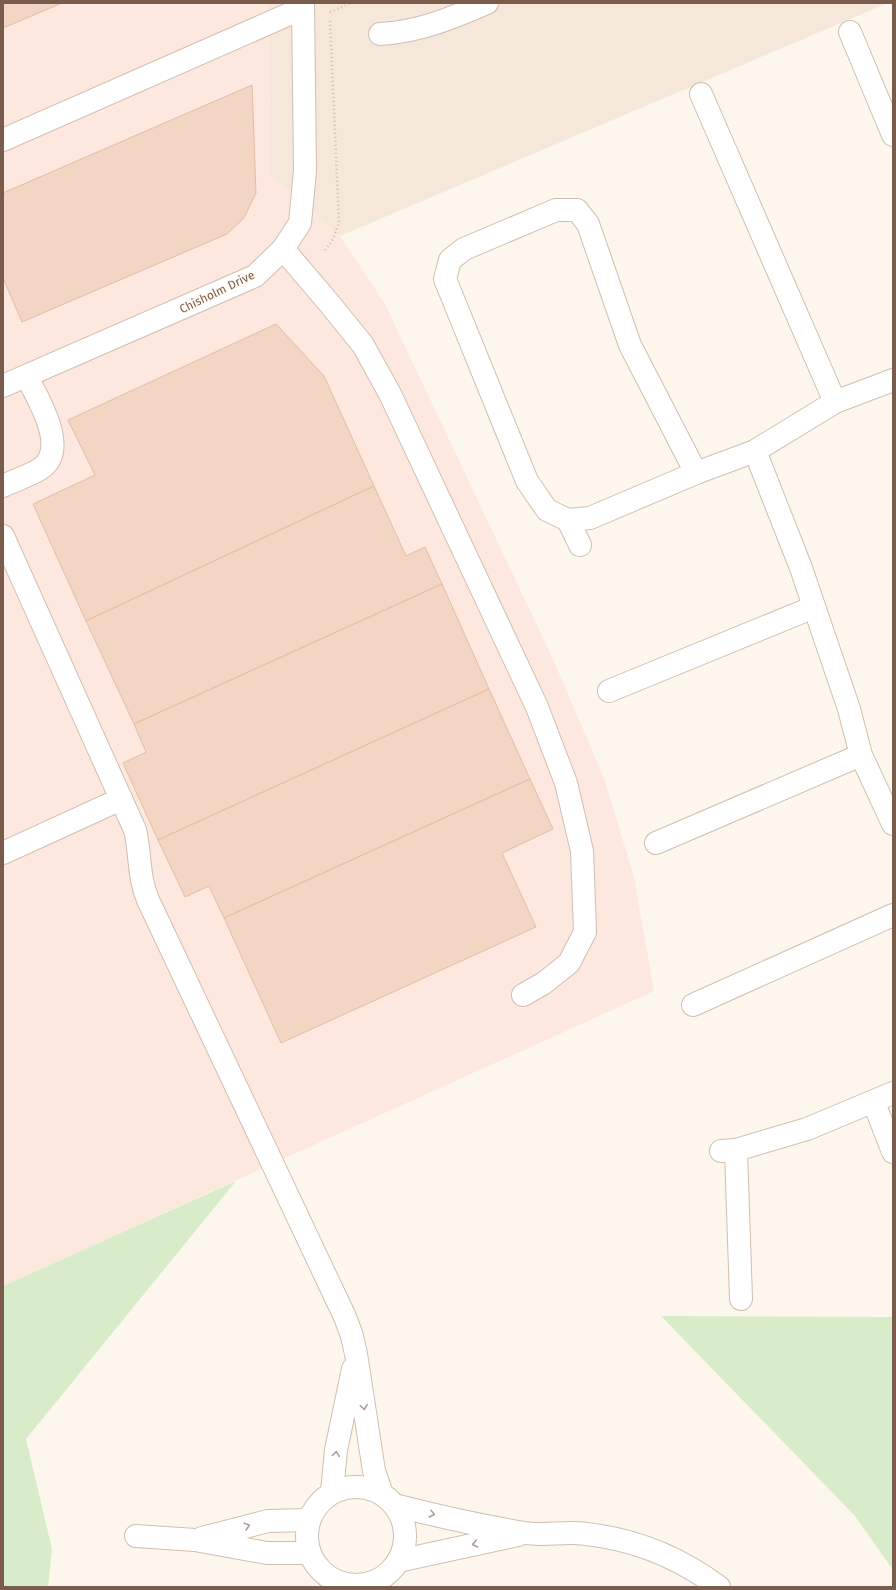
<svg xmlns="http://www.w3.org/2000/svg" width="896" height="1590" viewBox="0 0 896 1590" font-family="'Fira Sans',sans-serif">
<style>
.residential{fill:#f5e8da}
.commercial{fill:#fde8e0}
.green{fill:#d8ecc9}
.building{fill:#f3d5c3;stroke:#e6bba3}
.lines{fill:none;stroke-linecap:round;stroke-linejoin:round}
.minor-casing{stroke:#d1beb0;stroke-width:24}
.path{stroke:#d9b8a5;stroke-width:2.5;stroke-dasharray:1 3;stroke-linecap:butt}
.minor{stroke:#fff;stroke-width:22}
.oneway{stroke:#af9d94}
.labels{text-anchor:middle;stroke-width:3;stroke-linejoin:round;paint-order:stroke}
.street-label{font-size:12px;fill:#7a5c4d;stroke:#fffaf3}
</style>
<rect width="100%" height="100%" fill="#fdf6ec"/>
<path class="residential" d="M269,3H888L340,236L270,174Z"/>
<path class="commercial" d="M3,3H269L270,174L340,236L385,304L553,659L604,778L634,877L654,991L3,1286Z"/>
<g class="green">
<path d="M236,1181L26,1439L52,1549L48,1587H3V1286Z"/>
<path d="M661,1316L893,1317V1570L855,1516Z"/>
</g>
<g class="building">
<path d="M3,3H62L3,28Z"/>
<path d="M252,85L256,193L244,218L227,234L22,322L3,278V193Z"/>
<path d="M276,324L324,376L374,486L86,621L33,504L95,475L68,420Z"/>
<path d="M374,486L406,556L425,547L442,584L134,724L86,621Z"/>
<path d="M442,584L489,689L158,840L123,763L146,752L134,724Z"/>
<path d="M489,689L530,779L224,918L209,886L185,897L158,840Z"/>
<path d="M530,779L553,829L502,853L536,927L281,1043L224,918Z"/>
</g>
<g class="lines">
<g class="minor-casing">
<g id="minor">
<path d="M850,32L893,135"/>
<path d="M380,34C419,32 452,18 487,3"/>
<path d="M701,94L835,402"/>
<path d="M3,140L303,8"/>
<path d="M283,249L329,303L363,345L390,394L537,707L566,783L582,851L585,932L569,963L544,983L523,995"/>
<path d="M3,386L255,276L283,249L300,223L305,171L303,3"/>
<path d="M755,451L801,568L849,709L861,755L893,824"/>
<path d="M696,473L630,345L588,224L577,210H556L464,249L450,260L445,279L527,481L547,510L568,520L590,518L696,473L755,451L835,402L893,380"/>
<path d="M3,486C15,480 29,476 40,469C70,450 38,399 27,377"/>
<path d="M568,520L580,545"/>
<path d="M3,536L135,830C141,855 138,877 148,900L345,1317L352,1336L356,1354L374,1471L382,1494"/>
<path d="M609,691L814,607"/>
<path d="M656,843L861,755"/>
<path d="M3,853L121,799"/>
<path d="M693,1005L893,915"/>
<path d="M874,1103L893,1152"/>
<path d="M736,1150L741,1299"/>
<path d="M721,1151L736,1150L807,1129L893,1093"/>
<circle cx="356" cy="1536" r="49"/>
<path d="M332,1492L336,1450L353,1369"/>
<path d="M394,1505C437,1516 481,1526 525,1533C545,1536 566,1531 586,1534C634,1539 680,1558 719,1587"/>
<path d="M136,1536L195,1540L267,1553H309"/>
<path d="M202,1538L268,1521L308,1520"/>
<path d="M398,1561L518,1535"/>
</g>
</g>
<g class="path">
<path d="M330,12L351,3"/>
<path d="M325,250L332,241L339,223L330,19"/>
</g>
<use href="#minor" class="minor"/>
</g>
<defs><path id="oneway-chevron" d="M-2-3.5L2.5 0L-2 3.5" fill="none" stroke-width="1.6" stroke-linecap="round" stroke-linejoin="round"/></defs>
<g class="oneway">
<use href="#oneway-chevron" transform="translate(364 1407) rotate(82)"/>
<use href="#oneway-chevron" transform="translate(336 1454) rotate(-82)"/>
<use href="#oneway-chevron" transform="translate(432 1514) rotate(14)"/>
<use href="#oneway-chevron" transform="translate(247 1526) rotate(-15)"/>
<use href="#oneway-chevron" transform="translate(475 1544) rotate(168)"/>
</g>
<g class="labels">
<g class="street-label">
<text transform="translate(217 292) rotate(-26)" y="4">Chisholm Drive</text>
</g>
</g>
<rect width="896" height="1590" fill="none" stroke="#7a5c4d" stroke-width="8"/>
</svg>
